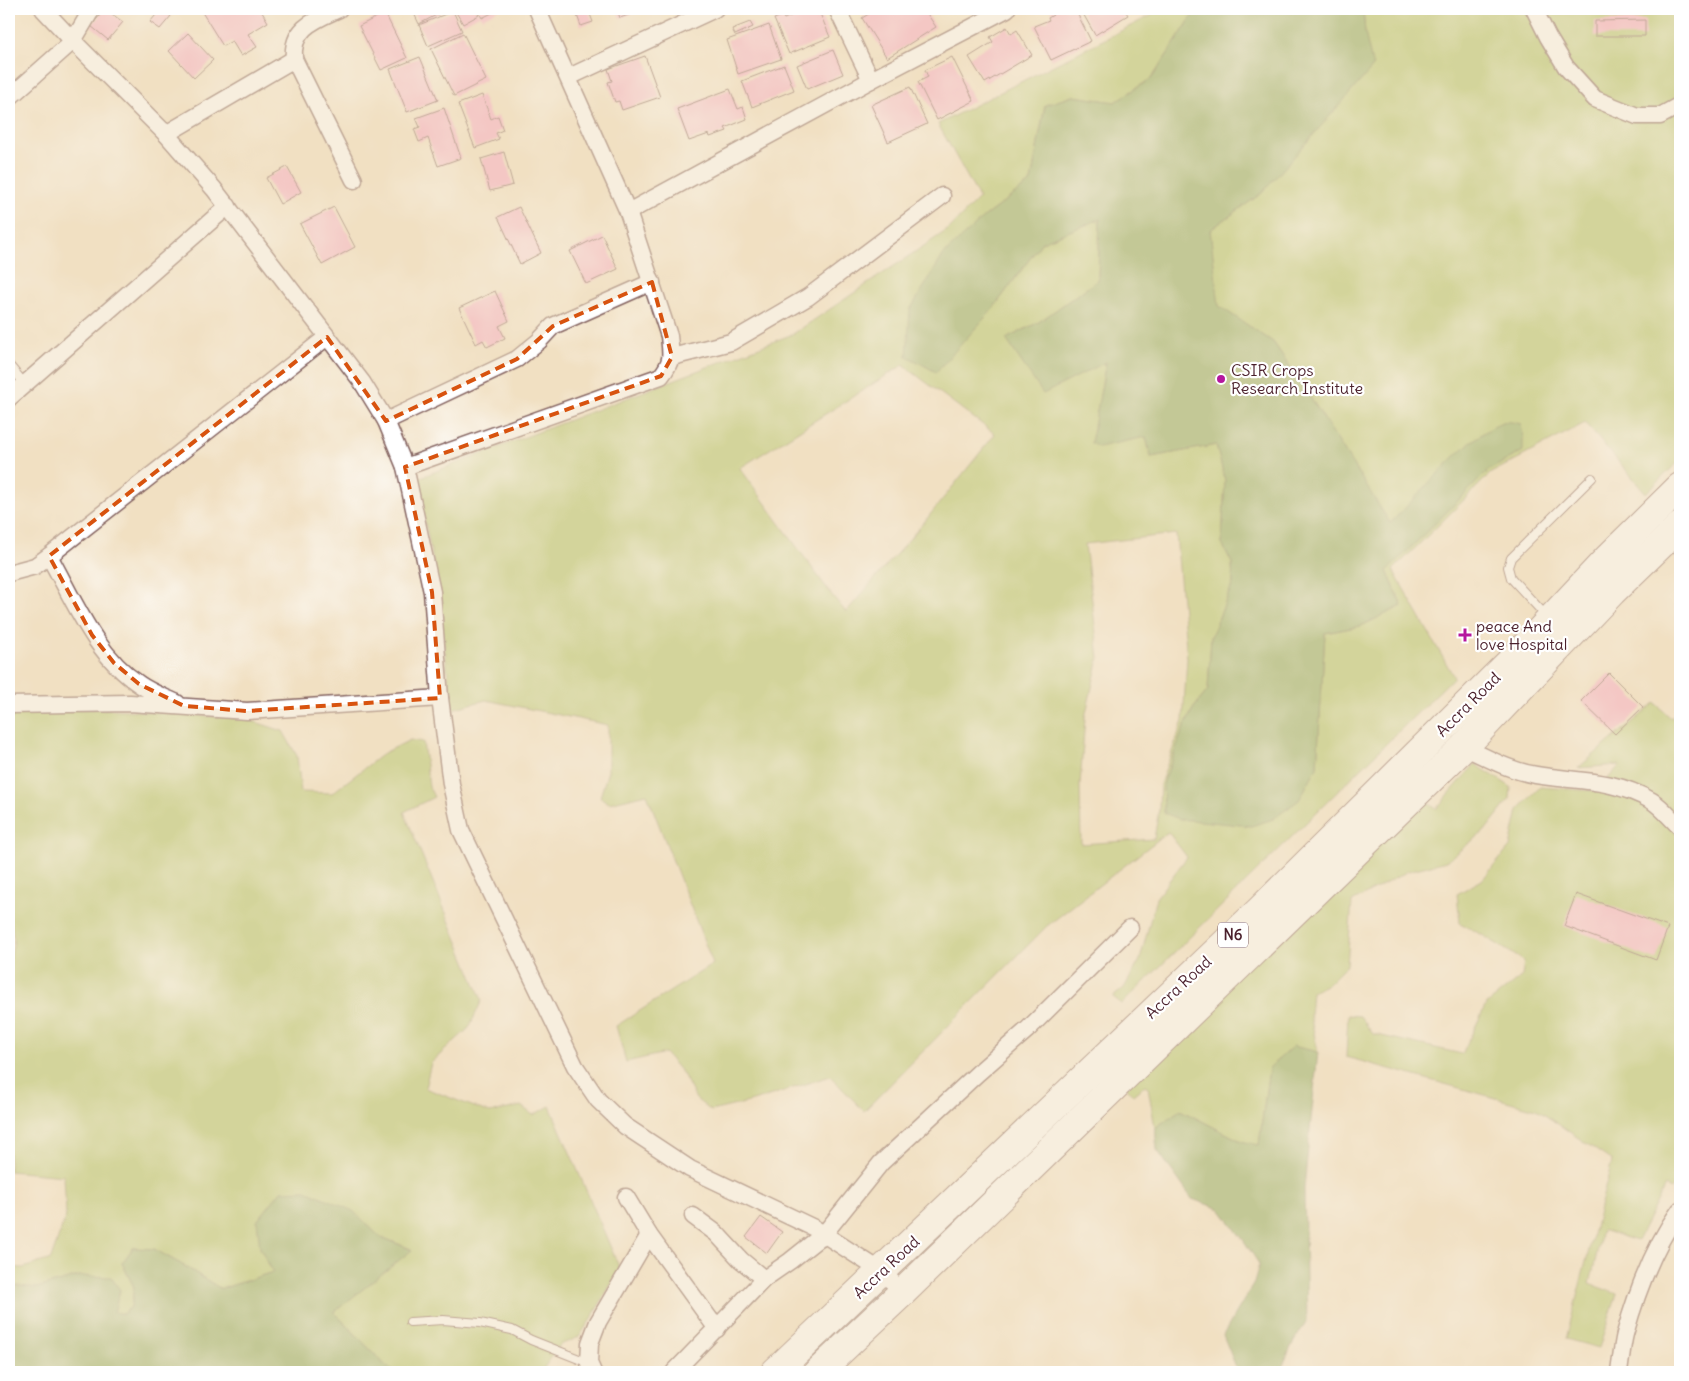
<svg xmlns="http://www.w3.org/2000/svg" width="1689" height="1381" viewBox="0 0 1689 1381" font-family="Delius,sans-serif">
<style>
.green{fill:#b0c66b;stroke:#7d724b;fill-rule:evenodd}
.forest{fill:#8cab5f;stroke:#6b6545}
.building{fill:#f8a9c6}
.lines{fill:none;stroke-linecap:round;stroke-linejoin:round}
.lane-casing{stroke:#846360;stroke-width:10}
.street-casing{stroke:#846360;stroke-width:19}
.highway-casing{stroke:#846360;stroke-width:30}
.lane{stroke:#fff;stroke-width:8}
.street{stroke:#fff;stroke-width:16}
.highway{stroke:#fff;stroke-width:28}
.marked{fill:none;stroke:#d8530f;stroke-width:4;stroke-dasharray:10 6;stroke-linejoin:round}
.poi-dot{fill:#b5179e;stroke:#fff;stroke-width:2}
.labels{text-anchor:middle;stroke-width:4.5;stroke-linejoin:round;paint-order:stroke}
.shield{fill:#fff;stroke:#80626b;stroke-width:1}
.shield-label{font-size:15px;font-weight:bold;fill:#4a1f2b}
.poi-label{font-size:16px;fill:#4a1f2b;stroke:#fff;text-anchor:start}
.street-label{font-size:16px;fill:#4a1f2b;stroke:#fff}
</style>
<rect width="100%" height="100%" fill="#fff"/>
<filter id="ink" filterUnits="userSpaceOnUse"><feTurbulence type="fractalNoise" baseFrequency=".02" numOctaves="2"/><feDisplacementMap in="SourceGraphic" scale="10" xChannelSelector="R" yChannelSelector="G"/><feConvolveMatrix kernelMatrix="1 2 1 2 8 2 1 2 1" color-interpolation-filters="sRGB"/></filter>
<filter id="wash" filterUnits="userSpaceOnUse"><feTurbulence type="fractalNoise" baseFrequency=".0096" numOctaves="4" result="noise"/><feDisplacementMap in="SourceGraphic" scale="20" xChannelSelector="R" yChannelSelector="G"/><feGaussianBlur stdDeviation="1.12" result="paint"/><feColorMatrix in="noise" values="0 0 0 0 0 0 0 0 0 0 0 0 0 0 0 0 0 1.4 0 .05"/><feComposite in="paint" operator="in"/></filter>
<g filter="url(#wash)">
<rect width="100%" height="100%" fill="#f1e0c2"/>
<g class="green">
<path d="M1158,9H1196L1195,12L1152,78L1115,102L1073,96L1045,105L1031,182L985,216L992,310L1042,242L1100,219L1098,280L1039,322L1006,339L1106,361L1100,396L1146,437L1151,457L1216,445L1225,480L1222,543L1232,563L1233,583L1211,637L1208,690L1193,709L1182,732L1163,784L1317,767L1325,633L1361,626L1402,606L1387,571L1489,470L1523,451L1483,433L1464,448L1390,524L1298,378L1273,342L1218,306L1210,230L1262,193L1365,33L1363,9H1680V460L1646,493L1585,423L1491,473L1393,570L1454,677L1122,1004L1113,997L1124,988L1140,960L1156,898L1187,857L1168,832L1047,926L864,1111L830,1076L753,1101L711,1111L696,1099L683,1074L665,1053L626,1062L616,1026L713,964L647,794L609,803L600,797L608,771V725L486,700L452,709L435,571L416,479L793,334L949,229L979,198L938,124L1152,15ZM903,365L995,434L925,521L846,612L831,594L740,468ZM1176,534L1187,658L1183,721L1160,784L1159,810L1154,839L1081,844L1080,785L1085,717L1099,658L1085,544Z"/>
<path d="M1655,703L1671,718L1680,710V1179L1671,1189L1665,1186L1637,1241L1602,1230L1590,1284L1617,1294L1599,1348L1566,1339L1612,1161L1536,1109L1346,1057L1348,1015L1360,1016L1373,1034L1462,1054L1486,1005L1522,976L1524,961L1484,936L1460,923L1457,894L1482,880L1510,847L1518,810L1540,787L1597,791L1620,765L1578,768Z"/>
<path d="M9,709H112L246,719L283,731L297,756L301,792L332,793L384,753L410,740L423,742L429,787L434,797L404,812L482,1000L469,1028L431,1063L425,1088L490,1113L521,1106L533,1115L550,1106L620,1269L591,1319L579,1337L560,1345L541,1372H397L386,1366L334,1312L411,1249L379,1236L353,1211L260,1248L273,1272L221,1289L186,1267L154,1249L133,1248L122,1263L134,1287L131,1307L123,1314L114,1312L120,1290L79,1276L37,1288L9,1285V1267L23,1268L51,1259L66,1215L64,1176L9,1171V965L14,940L9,912Z"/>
<path d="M1475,764L1511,787L1510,799L1484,832L1446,861L1408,871L1352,902L1347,965L1328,984L1312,992L1310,1015L1318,1052L1293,1047L1269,1068L1259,1146L1241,1141L1180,1110L1155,1128L1148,1087L1145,1085L1133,1095L1124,1084L1421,796L1436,809Z"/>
</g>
<g class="forest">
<path d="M1196,9H1363L1365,33L1373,67L1262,193L1210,230L1219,306L1273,342L1298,378L1390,523C1419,497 1469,431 1506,422C1510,421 1516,423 1521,424L1523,437V451L1489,470L1387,571L1402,606L1361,626L1325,633L1317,767L1299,800L1273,819L1251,826L1180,819L1164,813L1163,784L1182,732L1193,709L1208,690L1211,637L1233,583L1232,563L1222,544L1225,480L1216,445L1151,457L1146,437L1098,447L1091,443L1106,362L1043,394L1006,339L1039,322L1098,280L1100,219L1042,242L992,310L936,372L907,356L910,310L944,254L985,216L1031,182L1045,105L1073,96L1115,102L1152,78L1195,12Z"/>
<path d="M1293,1046L1318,1052L1304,1188L1307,1320L1292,1345L1280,1372H1238L1223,1335L1254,1283L1259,1264L1244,1241L1220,1209L1192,1199L1157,1150L1155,1128L1180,1110L1241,1141L1259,1145L1269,1068Z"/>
<path d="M306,1190L353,1211L379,1236L412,1250L334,1312L386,1366L397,1372H13L9,1365V1285L37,1288L79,1276L111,1277L120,1290L114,1312L123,1314L131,1307L134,1287L122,1263L133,1248L154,1249L186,1267L221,1289L273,1272L260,1248L257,1221L281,1191Z"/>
</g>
<g id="blocks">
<g class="building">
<path d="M105,9L123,22L108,40L91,26Z"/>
<path d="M161,9L171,16L160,29L150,22Z"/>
<path d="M200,9H250L251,12L254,9H260L268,22L248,34L257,47L241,56L232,41L223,46Z"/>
<path d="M412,9H445L446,10L419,24Z"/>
<path d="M454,9H475L479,15L463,24Z"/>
<path d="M477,9H500L482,18Z"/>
<path d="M580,9H588L593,22L581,26L575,10Z"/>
<path d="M617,9H632L634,13L620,18Z"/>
<path d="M806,9H818L830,37L789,54L774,19L782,16L784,19Z"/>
<path d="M877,9H924L936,27L887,58L862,18Z"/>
<path d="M1050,9H1075L1091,41L1051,60L1034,26L1049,20L1048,18L1053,15Z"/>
<path d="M1084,9H1124L1128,15L1095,35L1081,10Z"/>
<path d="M453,11L462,31L428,46L419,25Z"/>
<path d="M385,13L407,58L381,70L359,26Z"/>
<path d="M1645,20V36H1595V21Z"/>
<path d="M750,22L753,27L735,35L732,29Z"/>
<path d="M769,25L781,59L738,74L727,40Z"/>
<path d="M1007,27L1011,34L1017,30L1032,55L985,83L969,57L993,42L990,37Z"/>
<path d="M188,33L213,60L194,78L169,51Z"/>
<path d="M463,33L486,80L454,96L431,49Z"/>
<path d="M833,50L843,74L807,89L797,65Z"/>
<path d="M645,56L660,97L622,110L619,101L615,102L608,82L612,81L608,69Z"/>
<path d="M420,57L438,100L407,112L390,69Z"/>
<path d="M952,57L974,101L937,120L918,82L928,77L925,70Z"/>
<path d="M784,65L794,90L752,107L742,81Z"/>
<path d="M910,87L927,124L888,142L871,105Z"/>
<path d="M730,89L738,109L743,107L747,119L725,128L727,131L710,137L709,134L689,141L677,109Z"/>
<path d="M482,95L491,119L498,116L503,130L496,133L499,139L475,148L458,104Z"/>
<path d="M444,108L461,158L438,166L428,138L419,142L414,129L420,127L416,118Z"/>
<path d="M504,152L513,185L490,191L481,159Z"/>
<path d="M287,167L301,192L280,204L266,178Z"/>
<path d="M334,207L355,247L322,265L300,224Z"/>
<path d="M519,207L541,253L520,264L498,217Z"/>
<path d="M602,235L618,269L586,284L570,251Z"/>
<path d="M495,291L509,321L499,326L505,338L487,347L483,340L476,344L459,308Z"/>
<path d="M1609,673L1643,707L1615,734L1581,701Z"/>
<path d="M1576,894L1668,927L1656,960L1564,926Z"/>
<path d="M761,1217L782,1232L767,1253L746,1237Z"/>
</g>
</g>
</g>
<g filter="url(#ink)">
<use href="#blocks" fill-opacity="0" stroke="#846360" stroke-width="1"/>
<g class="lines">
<g class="lane-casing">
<g id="lane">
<path d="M9,365L24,383"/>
<path d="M1547,617L1511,578L1508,567L1511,558L1592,478"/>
<path d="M410,1322L443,1320L480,1323L512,1330L531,1340L589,1363"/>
</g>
</g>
<g class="street-casing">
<g id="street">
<path d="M43,9L73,41L166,134L214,189L362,382L386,421L405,467L432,592L440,698L451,784L461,830L575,1066L598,1100L625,1126L690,1169L814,1228L881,1271L903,1292"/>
<path d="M339,9C315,20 291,28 294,59L354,180"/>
<path d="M837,9L871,80"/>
<path d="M1534,9L1548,37L1566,67L1595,99L1637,116H1660L1680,105"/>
<path d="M569,77L715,9"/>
<path d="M9,98L73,41L92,9"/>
<path d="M166,134L294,59"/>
<path d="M628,212L871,80L1007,9"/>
<path d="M672,357L731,342L808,297L942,196"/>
<path d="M9,398L228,206"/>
<path d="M386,421L517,359L539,341L553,326L652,282"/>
<path d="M405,467L661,376C673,361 671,355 669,336L628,212L537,9"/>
<path d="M49,556C74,600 95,655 139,684C150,692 164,697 177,703"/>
<path d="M9,573L35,566L49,556L327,337"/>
<path d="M9,705L130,703L247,711L440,698"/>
<path d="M1464,747C1488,758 1510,771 1536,775C1578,782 1612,778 1652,801C1662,807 1671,819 1680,827"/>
<path d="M626,1197L649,1235L717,1329"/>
<path d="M693,1216L716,1233L741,1260L764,1279"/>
<path d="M593,1372L589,1363L590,1343L598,1322L649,1235"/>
<path d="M674,1372L764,1279L790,1261L824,1234L881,1163L978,1073L1027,1030L1130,928"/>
<path d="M1619,1372C1621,1360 1622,1346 1625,1334C1637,1291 1654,1246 1680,1210"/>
</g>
</g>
<g class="highway-casing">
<g id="highway">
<path d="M775,1372L1260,910L1516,656L1607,559L1680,487"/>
<path d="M818,1372L903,1292L1464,747L1612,592L1680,526"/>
</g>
</g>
<use href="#lane" class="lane"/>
<use href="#street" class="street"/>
<use href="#highway" class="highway"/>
</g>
</g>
<path d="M0 0H1689V1381H0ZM652,282L672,357L661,376L405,467L432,592L440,698L247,711L184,706L139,684L114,663L92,635L49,556L327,337L386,421L517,359L553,326Z" fill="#f1e0c2" fill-opacity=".55" fill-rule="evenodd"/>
<path class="marked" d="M652,282L672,357L661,376L405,467L432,592L440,698L247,711L184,706L139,684L114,663L92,635L49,556L327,337L386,421L517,359L553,326Z"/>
<g class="poi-dot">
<circle cx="1221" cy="379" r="5"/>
<path d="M1462.5 627.5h5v5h5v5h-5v5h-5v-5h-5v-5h5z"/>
</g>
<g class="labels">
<rect class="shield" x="1218" y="922.5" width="30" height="25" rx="4"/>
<g class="shield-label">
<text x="1233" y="940">N6</text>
</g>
<g class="poi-label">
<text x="1231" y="376">CSIR Crops<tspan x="1231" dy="18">Research Institute</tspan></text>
<text x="1476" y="632">peace And<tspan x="1476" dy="18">love Hospital</tspan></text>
</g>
<g class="street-label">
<text transform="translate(1468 704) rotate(-45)" y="6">Accra Road</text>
<text transform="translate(1178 987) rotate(-43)" y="6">Accra Road</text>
<text transform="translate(886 1267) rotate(-43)" y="6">Accra Road</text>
</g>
</g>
<rect width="1689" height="1381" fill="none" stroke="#fff" stroke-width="30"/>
</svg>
